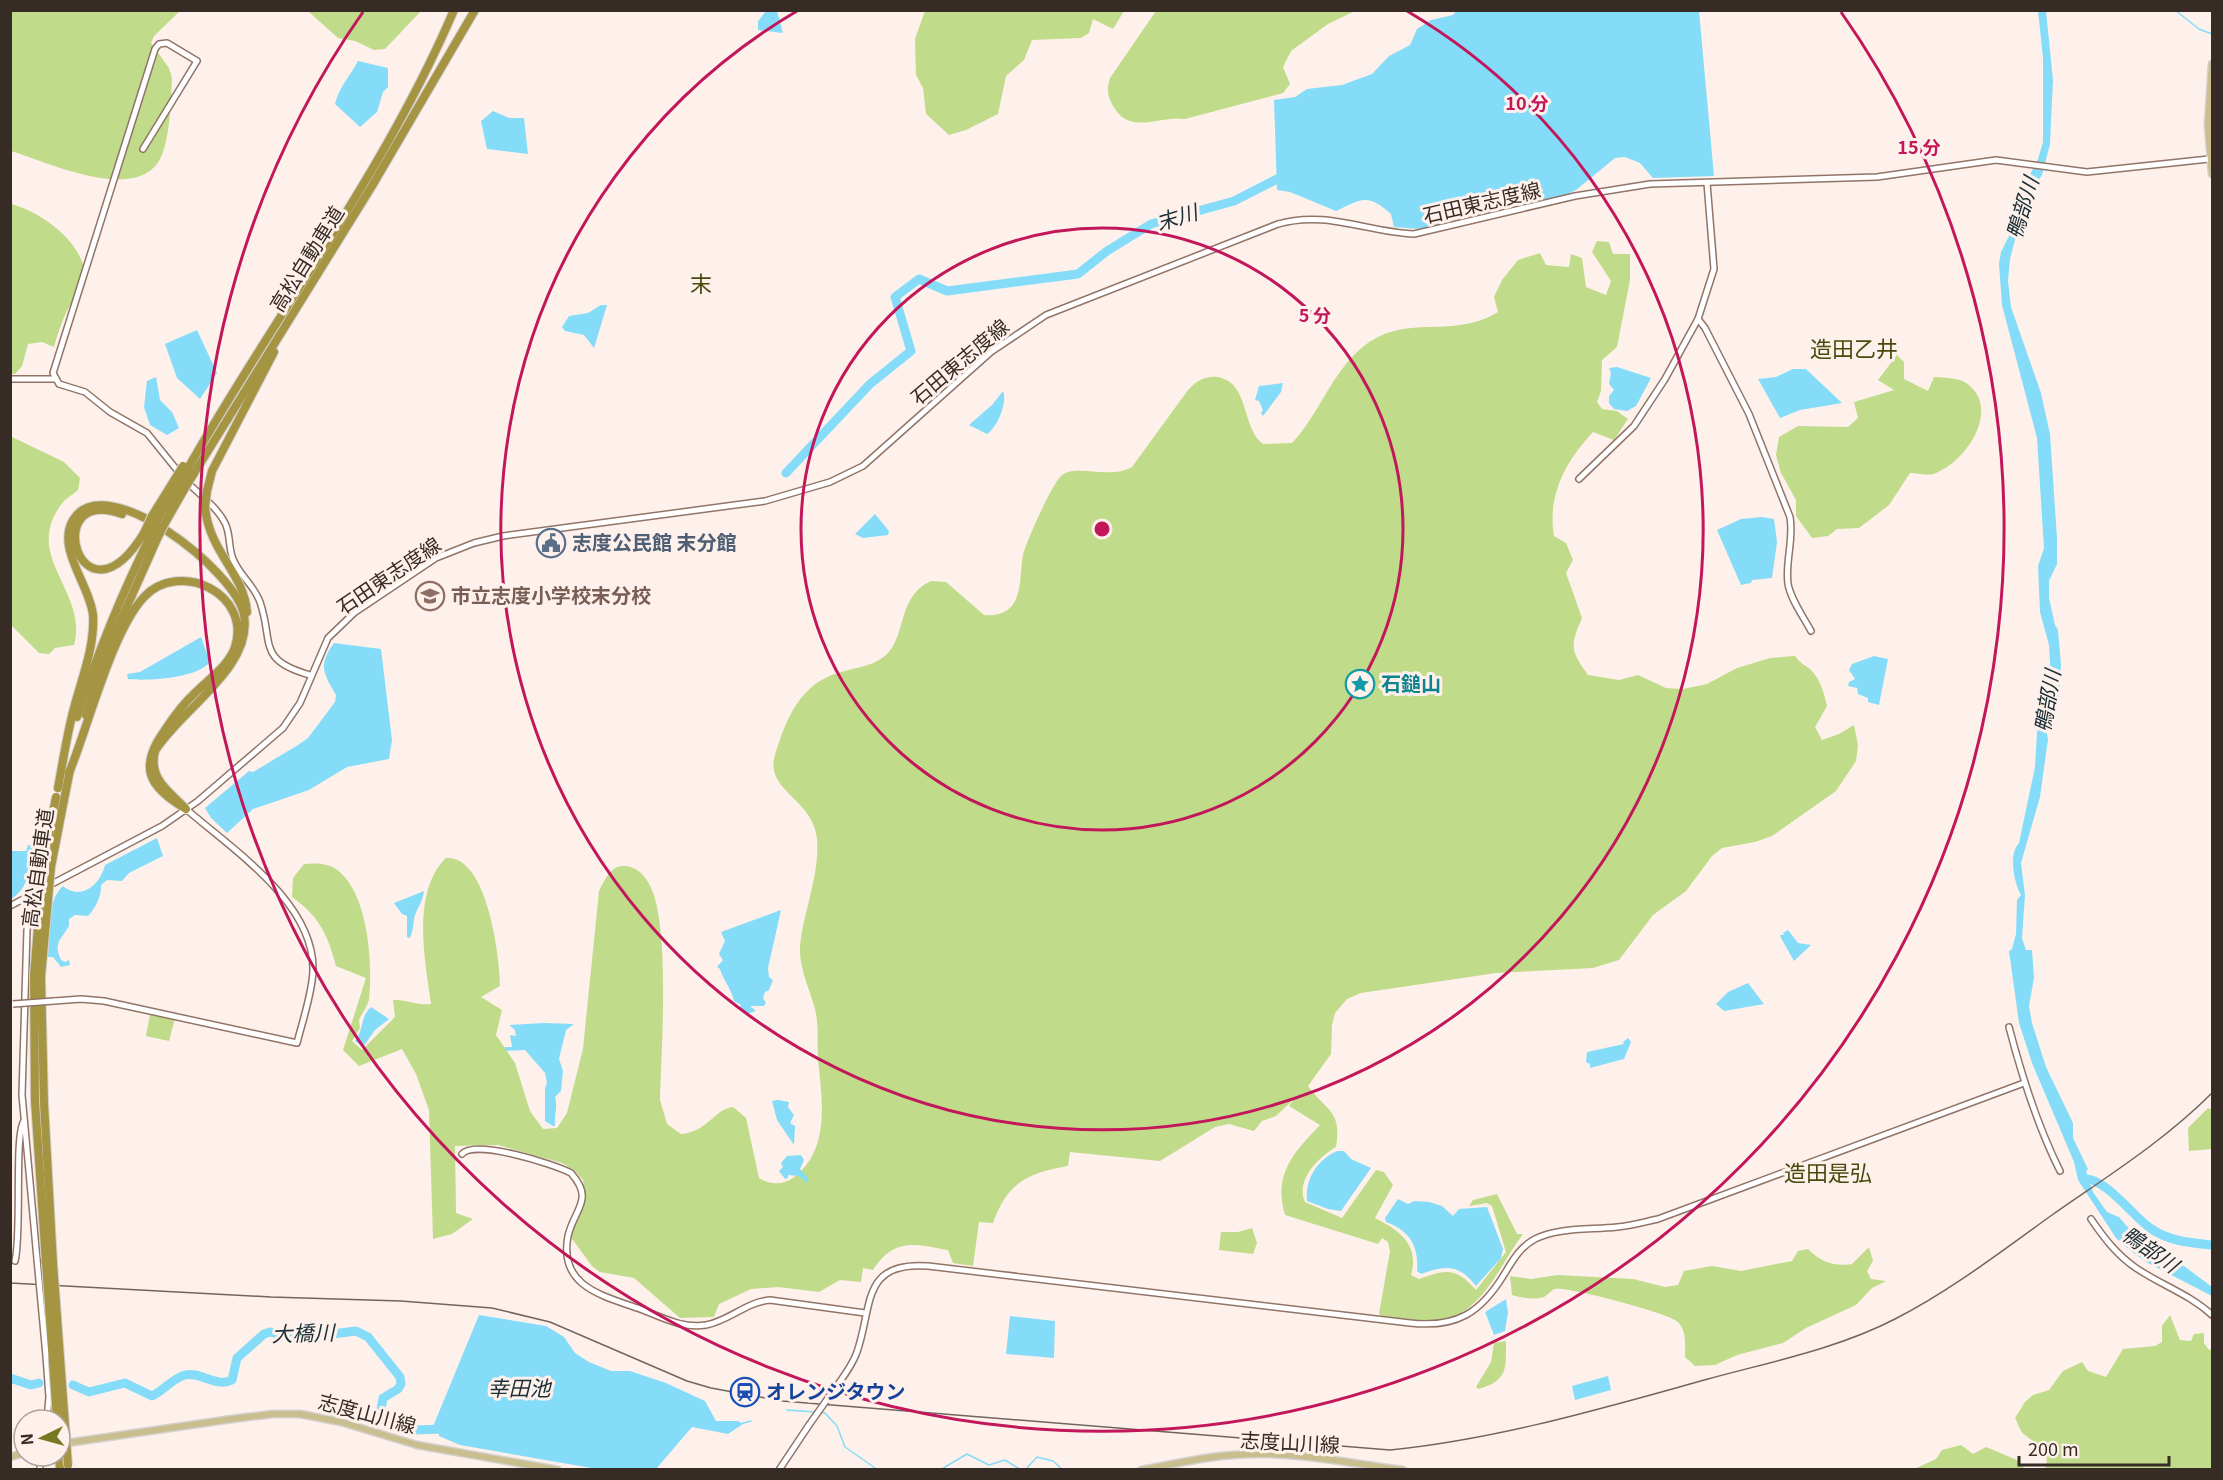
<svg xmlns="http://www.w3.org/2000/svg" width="2223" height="1480" viewBox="0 0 2223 1480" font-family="Georgia,'Noto Sans JP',serif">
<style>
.green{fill:#c0db89}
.water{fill:#85dcf9}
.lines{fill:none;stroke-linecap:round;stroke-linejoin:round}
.stream{stroke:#85dcf9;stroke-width:1.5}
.river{stroke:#85dcf9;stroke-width:9}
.secondary-casing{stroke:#917467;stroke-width:8}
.primary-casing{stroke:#d3d0cf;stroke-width:9}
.highway-casing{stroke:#d3d0cf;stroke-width:10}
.secondary{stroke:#fff;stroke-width:5}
.primary{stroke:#c9bf8e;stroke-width:6}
.highway{stroke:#a59542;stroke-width:8}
.rail{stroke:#726560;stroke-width:1.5}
.secondary-bridge-casing{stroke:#917467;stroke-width:8;stroke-linecap:butt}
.highway-bridge-casing{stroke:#d3d0cf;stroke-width:10;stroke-linecap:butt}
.secondary-bridge{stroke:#fff;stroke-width:5}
.highway-bridge{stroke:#a59542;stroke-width:8}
.ring{fill:none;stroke:#c2185b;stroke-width:3}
.labels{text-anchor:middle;stroke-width:6;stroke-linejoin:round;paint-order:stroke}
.street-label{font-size:20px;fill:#372b26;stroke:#fef1eb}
.service-label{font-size:20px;font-weight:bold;fill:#4e5e75;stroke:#fef1eb;text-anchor:start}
.education-label{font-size:20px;font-weight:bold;fill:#785e54;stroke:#fef1eb;text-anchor:start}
.culture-label{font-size:20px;font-weight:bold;fill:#0d838f;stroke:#fef1eb;text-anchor:start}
.transit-label{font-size:20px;font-weight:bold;fill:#164399;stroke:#fef1eb;text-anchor:start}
.water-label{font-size:21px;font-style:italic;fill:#192e35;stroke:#fef1eb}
.quarter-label{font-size:22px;fill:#484a0b;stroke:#fef1eb}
.centre{fill:#c2185b;stroke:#fef1eb;stroke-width:3}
.ring-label{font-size:18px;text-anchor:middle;font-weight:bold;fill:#c2185b;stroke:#fef1eb;stroke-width:6;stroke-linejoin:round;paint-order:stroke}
</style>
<rect width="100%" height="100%" fill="#fef1eb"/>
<g class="green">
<path d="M10,11H180L154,36L151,43L169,68L172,78C171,99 170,141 160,159C136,204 47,162 11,151Z"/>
<path d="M308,11H421L385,49L374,50L355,41L338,38Z"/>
<path d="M925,11V10L1124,11L1113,29L1093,19L1089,33L1081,38L1032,40L1024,60L1006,76L998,114L966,130L949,135L926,114L923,88L916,75L915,39Z"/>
<path d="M1156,11V10L1355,11L1328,24L1291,51L1283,67L1290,84L1283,93L1185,119C1161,115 1132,135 1115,109C1108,98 1106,91 1110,78Z"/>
<path d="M11,204C42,212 90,246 85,284C83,295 74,299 69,307C62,320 58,333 54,347L42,342L28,344L22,366L15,374H11Z"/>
<path d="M1597,241L1609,242L1613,254H1630V280L1617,347L1602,360L1601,391L1597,402L1602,409L1617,411L1628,419L1614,440L1593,432C1566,461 1547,495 1554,536L1566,543L1573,560L1566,573L1582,618C1570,646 1570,650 1588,675L1619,680L1638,675L1666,688L1683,689L1707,684L1737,668L1770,658L1795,656C1800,663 1803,664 1810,669C1820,678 1824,693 1827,706L1815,727L1822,740L1839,734L1854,725L1858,745L1856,761L1836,791L1772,836L1755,842L1722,848L1712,856L1686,891L1653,915L1619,960L1593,968L1496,973L1361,993L1347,999L1335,1013L1332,1025L1331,1054L1308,1086C1327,1112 1342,1110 1336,1147C1319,1157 1295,1180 1305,1202L1342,1218L1376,1170L1384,1172L1393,1185L1375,1218C1399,1230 1420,1245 1411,1275L1419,1279C1446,1269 1456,1267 1476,1290L1506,1252L1492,1206L1487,1203L1469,1206L1473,1200L1497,1194L1517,1234H1523C1498,1267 1481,1319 1433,1321C1416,1321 1398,1318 1382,1316L1379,1314L1390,1251L1388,1242L1382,1238L1378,1244L1285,1215C1273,1175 1293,1153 1320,1125L1289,1106L1294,1099L1276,1116L1262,1121L1254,1131L1229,1124L1215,1127L1160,1161L1070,1152L1068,1166C1027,1173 1007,1183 993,1223L979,1222L973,1266L953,1263L948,1250C915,1244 894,1237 873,1270L863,1268L861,1282L840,1280L819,1292L778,1287L751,1289L719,1304L714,1317L680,1318L634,1278L600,1272L592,1266L570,1236L583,1209L585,1193L583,1180L575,1171L562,1163L498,1145L455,1146L456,1213L473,1219L452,1234L433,1239L429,1110L416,1074L402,1049L359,1066L343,1050L366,978L336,966C328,935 319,916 292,897L293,878L304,864C314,863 327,863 336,869C368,891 373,963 369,999C368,1006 362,1013 359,1020L360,1028L352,1041L362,1050L395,1017L393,1000C407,999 418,1006 431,1004C425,961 411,892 446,858C487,854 500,957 500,986L481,997L502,1010L496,1035L515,1063L530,1111L543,1129L557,1128L567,1113L583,1049L599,891C605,880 610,866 624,866C635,866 644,874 649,884C671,921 661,1052 660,1100L667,1124L681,1134C708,1132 714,1109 733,1107L746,1118L759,1178C769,1185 783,1185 793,1178C831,1150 822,1099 818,1059C817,1043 819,1025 815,1009C810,990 799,968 800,947C803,912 820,875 817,839C813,798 764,791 775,755C786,719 800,684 838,673C856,667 874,667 888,653C906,634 898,596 931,581L946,582L984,615C997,616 1009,613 1015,601C1022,587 1020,570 1023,555C1027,540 1051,486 1061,476C1074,463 1109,480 1132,467L1188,390C1197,381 1204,376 1217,377C1250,382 1241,427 1263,444L1292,443C1322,412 1336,358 1378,337C1415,318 1458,337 1498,312L1494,297L1502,280L1518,260L1540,253L1546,265L1569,267L1571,254L1582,258L1586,287L1606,295L1611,281L1592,252Z"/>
<path d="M1897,355L1904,362V379L1928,391L1934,377C1944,378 1957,377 1966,383C2003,408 1965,464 1933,474C1926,476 1917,473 1910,473L1889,505L1859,528L1837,529L1828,536L1812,538L1796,516V500L1781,473L1776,455L1779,437L1798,426L1848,427L1858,418L1854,402L1894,390L1878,380Z"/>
<path d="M10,436L64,462L80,478L78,490C74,494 68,497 64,501C19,556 89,590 74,645L55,648L49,654L39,653L11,625Z"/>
<path d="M150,1014L175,1018L169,1041L146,1036Z"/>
<path d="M2208,1108L2212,1110V1149L2189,1151L2188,1128Z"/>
<path d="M1252,1228L1257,1243L1253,1254L1219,1250L1221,1232H1238Z"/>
<path d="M1869,1247L1873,1261L1867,1271L1871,1279L1886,1281L1872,1288L1856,1305L1806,1328L1783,1343L1737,1355L1715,1365L1695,1366L1685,1357C1685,1345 1687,1332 1678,1322C1671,1314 1567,1286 1555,1289C1551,1290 1548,1295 1544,1297C1534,1300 1521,1298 1512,1295L1510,1276L1531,1279L1558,1275L1633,1279L1665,1287L1678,1285L1684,1271L1712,1266L1741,1271L1792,1261L1798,1251L1808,1249C1821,1262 1834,1267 1852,1264Z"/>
<path d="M2170,1315L2180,1340L2191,1341L2194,1334L2204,1333V1343L2209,1350L2212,1349V1469H2045C2052,1449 2037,1445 2025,1435C2020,1432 2018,1423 2015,1418L2025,1402L2033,1395L2049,1390L2063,1371L2082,1362L2088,1371L2106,1377L2123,1349L2155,1346L2162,1342V1326Z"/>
<path d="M1506,1341C1506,1369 1508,1380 1479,1389L1476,1387L1491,1362L1494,1343Z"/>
<path d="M1961,1445L1973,1454L1986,1447L2017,1460L2025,1469H1914L1936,1459L1942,1450Z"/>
</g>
<g class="water">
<path d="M766,11H777L783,33L758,30V21Z"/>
<path d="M1456,11H1699L1714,176L1653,178L1640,163L1625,157L1615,158L1576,190L1561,197L1523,205L1496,198L1482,199L1460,207L1436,227L1419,229L1394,227L1391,214C1367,193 1362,199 1336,211L1290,192L1277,190L1274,100L1295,97L1307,89L1342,85L1372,74L1389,56L1410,45L1417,29L1431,20L1453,15Z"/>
<path d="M2038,11H2046L2053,80L2050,144L2042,175L2031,190L2023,209L2010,259L2008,281L2011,307L2041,393L2050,434L2057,538V564L2049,581V598L2055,625L2058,630L2061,665L2059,693L2054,717L2046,730L2048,739L2040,797L2021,863L2025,895L2022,938L2026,950H2032L2034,978L2029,1006L2032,1023L2046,1067L2073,1123V1138L2088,1169L2086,1171L2093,1192L2107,1212L2119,1217L2142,1244L2155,1255L2184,1266L2212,1287V1296L2148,1263L2132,1252L2116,1238L2078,1180L2074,1162L2032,1063L2019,1023L2009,951L2012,949L2016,934L2017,900L2021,895C2014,882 2008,855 2019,843L2035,767L2037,732L2049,699L2051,680L2049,645L2040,612L2038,566L2044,548L2037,438L2002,305L1999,264L2001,252L2009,236L2010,218L2016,202L2038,159L2043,142V58Z"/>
<path d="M358,61L388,68V87L383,92L377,112L360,127L335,104C339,87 350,76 358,61Z"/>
<path d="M493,111L509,118H524L528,154L487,149L481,121Z"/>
<path d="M601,305H607L594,348L584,335L565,331L562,327L569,316L588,313Z"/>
<path d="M197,330L217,373L200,399L177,378L165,344Z"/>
<path d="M1617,367L1651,378L1636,406L1627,411L1614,409L1609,403V396L1614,390L1609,384L1611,373L1609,368Z"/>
<path d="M1793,369H1806L1842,403L1800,410L1780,418L1758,379L1776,377Z"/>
<path d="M156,377L160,400L172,412L179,428L167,435L150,425L144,407L147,381Z"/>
<path d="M1283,383L1281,392L1263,416L1261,413L1263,410L1259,401L1255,400L1259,386Z"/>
<path d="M1003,391C1008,402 997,428 987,434L969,425L992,405Z"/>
<path d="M875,514L889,531L888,535L863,538L855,534Z"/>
<path d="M1762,517L1774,519L1777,542L1772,578L1752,580L1751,583L1741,585L1717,530L1741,519Z"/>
<path d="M201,637L210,662C196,679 146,681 128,679L127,674L140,672Z"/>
<path d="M334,643L381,649L392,740L389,759L347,767L309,790L253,809L227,833L211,818L205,808L249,771L253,772L298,745L308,738L335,702L336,695C323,673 318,665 334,643Z"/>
<path d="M1874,656L1888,659L1879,705L1868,702V698L1858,694L1857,688L1848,686L1849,682L1855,679L1849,670L1852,664Z"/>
<path d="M157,838L163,856L129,873L122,881L107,880L101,885C102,895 95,909 88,916L75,915L69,919V926C61,940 53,942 61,960L65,962L69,960L70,965L61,967L53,957H48C50,936 46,901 63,886C81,901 100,885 105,865Z"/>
<path d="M28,845H34C30,865 30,888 11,899V851H26Z"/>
<path d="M424,891C423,902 416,909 414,919C413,926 413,931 410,938L407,937V916L402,914L394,903Z"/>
<path d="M781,910L768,968L769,977L773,980L769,990L765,992L763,998L766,1003L764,1006H750L756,1011L747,1014L739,1009L741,1005L734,1001C731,988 723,980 720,969L717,967L723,960L719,954L725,941L721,932Z"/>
<path d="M1788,930L1798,943L1811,945L1794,961L1781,938L1780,935H1784L1783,933Z"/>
<path d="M1748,983L1764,1004L1724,1011L1716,1004L1728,992Z"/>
<path d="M371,1007L389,1019L375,1030L363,1047L355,1041C364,1030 360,1017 371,1007Z"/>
<path d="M544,1023L574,1024L566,1030L559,1059L563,1071L561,1091L555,1097C558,1106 554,1115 555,1126H553L545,1121V1088L547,1083L545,1073L525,1050L505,1051V1047H512L510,1035L516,1036L515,1030L509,1025Z"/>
<path d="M1628,1038L1631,1042L1624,1059L1590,1068V1064L1586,1062L1587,1052L1624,1044L1623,1042Z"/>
<path d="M778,1100L789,1102L788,1107L794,1115L790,1123L795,1126L794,1145L777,1120L772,1101Z"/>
<path d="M1337,1151H1344L1351,1159L1371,1168L1341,1211L1328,1209L1307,1201C1305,1179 1317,1160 1337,1151Z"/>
<path d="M801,1155L804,1160L800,1169L808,1178V1184L799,1176L788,1175V1178L785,1179L779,1171L783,1167L781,1163L787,1156Z"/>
<path d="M1398,1199L1408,1204L1414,1201L1429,1202L1442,1206L1453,1216L1459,1209L1487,1207L1503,1249L1501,1258L1476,1286C1459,1264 1446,1265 1421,1274L1417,1271C1419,1246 1410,1231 1386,1222L1385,1218Z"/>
<path d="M1506,1299L1508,1313L1505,1331L1494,1335L1485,1312Z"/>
<path d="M479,1315L546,1326L564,1337L575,1353L589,1362L611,1371H630L666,1383L705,1401L716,1421H738L743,1424L728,1434L692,1427L656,1469H597L460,1445L439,1436V1432L432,1429Z"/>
<path d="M1010,1316L1055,1321L1054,1358L1006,1354Z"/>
<path d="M1608,1376L1611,1390L1575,1400L1572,1386Z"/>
</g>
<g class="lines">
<g class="stream">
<path d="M2175,10L2199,29L2212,34"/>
<path d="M787,1410L815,1412"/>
<path d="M819,1412L825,1413L837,1426L845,1447L878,1470"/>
<path d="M740,1424L751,1421"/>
<path d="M940,1470L967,1454L989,1465L1005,1460L1021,1470"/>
<path d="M1025,1470L1037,1457L1053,1461L1063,1470"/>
</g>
<g class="river">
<path d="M786,473L870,384L911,351L895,297L919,279L947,291L1078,274L1107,251L1151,224L1234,201L1287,174"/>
<path d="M2085,1179C2104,1177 2134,1217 2150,1228C2168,1241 2191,1243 2212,1245"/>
<path d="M10,1378L31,1385L39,1383"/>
<path d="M73,1385L89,1392L125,1383L152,1396C163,1391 173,1378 185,1375C200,1371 216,1388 232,1380L237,1358L264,1334L270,1332L301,1338L356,1331L368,1337L400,1377L401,1384L398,1389L383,1398L381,1410L413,1430L445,1429"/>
</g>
<g class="secondary-casing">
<g id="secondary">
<path d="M143,149L197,61L167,43L159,44L155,49L53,373L59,384L85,392L110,412L147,433L181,475"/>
<path d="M1698,319L1705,328L1749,414L1790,517C1794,540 1785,561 1788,584C1791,600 1803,616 1811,631"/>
<path d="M10,379H54"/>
<path d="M1579,479L1634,426L1665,379L1698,319L1714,269L1707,183"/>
<path d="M187,482C200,495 217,507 225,523C231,535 228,547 233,559C239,575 254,585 260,602C274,642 256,660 310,675"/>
<path d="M37,860L27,930L22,1095L37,1259"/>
<path d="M10,906L162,826L198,801L283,728L300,703L328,638L354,613L436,558L474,543L503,536L765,501L830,482L863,466L991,352L1046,315L1278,224C1325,210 1367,232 1414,234L1575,196L1650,184L1877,177L1996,160L2087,172L2209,159"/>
<path d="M54,1001L81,999L104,1001L297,1043C303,1019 312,994 313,971C315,903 232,849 186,809"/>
<path d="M2009,1027C2022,1077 2037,1125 2060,1171"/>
<path d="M462,1154C475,1139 554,1164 571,1173C595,1200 574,1209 568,1236C558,1287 604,1296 640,1309C662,1317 682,1329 706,1325C729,1321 746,1302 770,1300L865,1313"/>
<path d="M2091,1219C2104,1238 2117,1255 2136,1268C2161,1285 2189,1294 2212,1315"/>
<path d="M15,1261C22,1234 14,1133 24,1121"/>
<path d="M46,1356L49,1397L47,1420"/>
<path d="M833,1391C842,1379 852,1366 857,1352C873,1306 861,1261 928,1266L1410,1323C1457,1328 1481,1313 1505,1273C1513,1260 1520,1247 1535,1239C1559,1227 1591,1230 1617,1227C1631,1226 1644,1222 1658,1219L2024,1083"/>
<path d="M40,1456V1470"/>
<path d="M779,1470L809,1425"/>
</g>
</g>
<g class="primary-casing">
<g id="primary">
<path d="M2212,64L2208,125L2212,174"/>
<path d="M60,1444L232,1419L273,1414H300L341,1422L417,1445L558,1470"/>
<path d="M10,1457L24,1453"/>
<path d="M1141,1470C1179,1463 1216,1454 1255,1454C1305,1453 1354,1464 1403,1470"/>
</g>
</g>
<g class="highway-casing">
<g id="highway">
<path d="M187,470C274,316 384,174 454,10"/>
<path d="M193,475L372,186L475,10"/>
<path d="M207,491L212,471L274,352"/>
<path d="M205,507C209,552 244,573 247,612"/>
<path d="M122,514C38,483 80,637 144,533"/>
<path d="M152,516L175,479"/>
<path d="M158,519L179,484"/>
<path d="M165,523L185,488"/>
<path d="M86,715L104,658L157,539"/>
<path d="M77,717C97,654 121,595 151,535"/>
<path d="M58,788C63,761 67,734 74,708C82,678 95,646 93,615C90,585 56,549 73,520C105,467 237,572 244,615C253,668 181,709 155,751C148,779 169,791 186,809C148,787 138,767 165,730C174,716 184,703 197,691C210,678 229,665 235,647C252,594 180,559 144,597C112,631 88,727 69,773"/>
<path d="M64,800L70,770"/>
<path d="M34,976L35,1101L46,1263"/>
<path d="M41,977L44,1103L53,1263"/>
<path d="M59,1456L60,1470"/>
</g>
</g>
<use href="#secondary" class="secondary"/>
<use href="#primary" class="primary"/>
<use href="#highway" class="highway"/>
<path class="rail" d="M10,1283L271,1297L401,1301L492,1308L550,1322L687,1381L711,1388L782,1401L1390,1450C1499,1439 1603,1408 1708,1379C1770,1362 1837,1349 1895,1319C1950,1291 2002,1251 2052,1215C2108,1176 2164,1141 2212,1093"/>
<g class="secondary-bridge-casing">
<g id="secondary-bridge">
<path d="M13,1004L54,1001"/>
<path d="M37,1259L46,1356"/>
<path d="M809,1425L833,1391"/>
</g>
</g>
<g class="highway-bridge-casing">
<g id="highway-bridge">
<path d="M175,479L183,466"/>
<path d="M179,484L187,470"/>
<path d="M185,488L193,475"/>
<path d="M205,507L207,491"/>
<path d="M144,533L152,516"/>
<path d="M151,535L158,519"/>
<path d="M157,539L165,523"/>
<path d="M34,976L43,865L56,797"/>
<path d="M41,977L51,867L64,800"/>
<path d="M46,1263L57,1420"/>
<path d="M53,1263L68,1465"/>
</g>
</g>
<use href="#secondary-bridge" class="secondary-bridge"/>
<use href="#highway-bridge" class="highway-bridge"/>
</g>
<g class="ring">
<circle cx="1102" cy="529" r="301"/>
<path d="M1407 11A601 601 0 1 1 797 11"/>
<path d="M1841 12A902 902 0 1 1 363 12"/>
</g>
<defs>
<g id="civic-ring" transform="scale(1.5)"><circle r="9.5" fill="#fef1eb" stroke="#5c6f8a" stroke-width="1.5"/><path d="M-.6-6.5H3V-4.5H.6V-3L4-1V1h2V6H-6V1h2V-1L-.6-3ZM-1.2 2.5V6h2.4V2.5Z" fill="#5c6f8a"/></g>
<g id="school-ring" transform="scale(1.5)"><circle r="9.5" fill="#fef1eb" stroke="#8d6e63" stroke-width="1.5"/><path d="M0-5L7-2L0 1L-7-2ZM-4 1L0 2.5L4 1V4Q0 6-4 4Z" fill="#8d6e63"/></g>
<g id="sight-ring" transform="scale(1.5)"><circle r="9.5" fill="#fef1eb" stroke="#0f9aa8" stroke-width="1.5"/><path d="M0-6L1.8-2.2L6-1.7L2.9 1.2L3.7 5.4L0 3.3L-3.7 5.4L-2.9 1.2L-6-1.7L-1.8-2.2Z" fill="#0f9aa8"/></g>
<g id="station-ring" transform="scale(1.5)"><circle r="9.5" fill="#fef1eb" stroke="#1a4fb4" stroke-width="1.5"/><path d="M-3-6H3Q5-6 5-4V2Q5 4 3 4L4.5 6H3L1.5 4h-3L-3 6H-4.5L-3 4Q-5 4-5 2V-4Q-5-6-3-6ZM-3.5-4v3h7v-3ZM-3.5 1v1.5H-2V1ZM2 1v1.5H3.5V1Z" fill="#1a4fb4"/></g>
</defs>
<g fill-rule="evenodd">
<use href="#civic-ring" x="551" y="543"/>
<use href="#school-ring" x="430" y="596"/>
<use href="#sight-ring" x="1360" y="684"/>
<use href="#station-ring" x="745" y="1392"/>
</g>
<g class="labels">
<g class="street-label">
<text transform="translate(1482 203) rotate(-13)" y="7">石田東志度線</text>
<text transform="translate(307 259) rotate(-58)" y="7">高松自動車道</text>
<text transform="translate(960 362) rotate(-40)" y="7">石田東志度線</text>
<text transform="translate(389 576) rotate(-34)" y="7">石田東志度線</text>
<text transform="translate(38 868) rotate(-82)" y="7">高松自動車道</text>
<text transform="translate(367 1414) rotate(15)" y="7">志度山川線</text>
<text transform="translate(1290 1443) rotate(3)" y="7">志度山川線</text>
</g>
<g class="service-label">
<text x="572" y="550">志度公民館 末分館</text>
</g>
<g class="education-label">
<text x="451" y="603">市立志度小学校末分校</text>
</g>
<g class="culture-label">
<text x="1381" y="691">石鎚山</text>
</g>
<g class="transit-label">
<text x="766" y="1399">オレンジタウン</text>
</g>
<g class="water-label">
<text transform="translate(2023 208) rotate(-73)" y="7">鴨部川</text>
<text transform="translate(1177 218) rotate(-17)" y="7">末川</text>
<text transform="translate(2048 701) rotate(-80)" y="7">鴨部川</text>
<text transform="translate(2150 1250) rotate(35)" y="7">鴨部川</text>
<text transform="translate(303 1334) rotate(-2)" y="7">大橋川</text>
<text x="519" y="1396">幸田池</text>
</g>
<g class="quarter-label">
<text x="701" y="292">末</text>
<text x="1854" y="357">造田乙井</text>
<text x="1828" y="1181">造田是弘</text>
</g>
</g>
<circle cx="1102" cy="529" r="9" class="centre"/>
<g class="ring-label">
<text x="1527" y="110">10 分</text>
<text x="1919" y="154">15 分</text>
<text x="1315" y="322">5 分</text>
</g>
<rect width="2223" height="1480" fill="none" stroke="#372b26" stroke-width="24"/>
<g transform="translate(42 1438) rotate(265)"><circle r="28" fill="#fef1eb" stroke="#aea29c" stroke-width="1.5"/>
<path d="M0-4.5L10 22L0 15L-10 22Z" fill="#777921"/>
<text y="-9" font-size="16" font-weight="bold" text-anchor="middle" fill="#372b26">N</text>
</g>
<path d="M2019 1456v9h150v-9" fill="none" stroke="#372b26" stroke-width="3"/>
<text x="2028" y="1456" font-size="18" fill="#372b26" stroke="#fef1eb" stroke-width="4.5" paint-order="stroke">200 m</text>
</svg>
